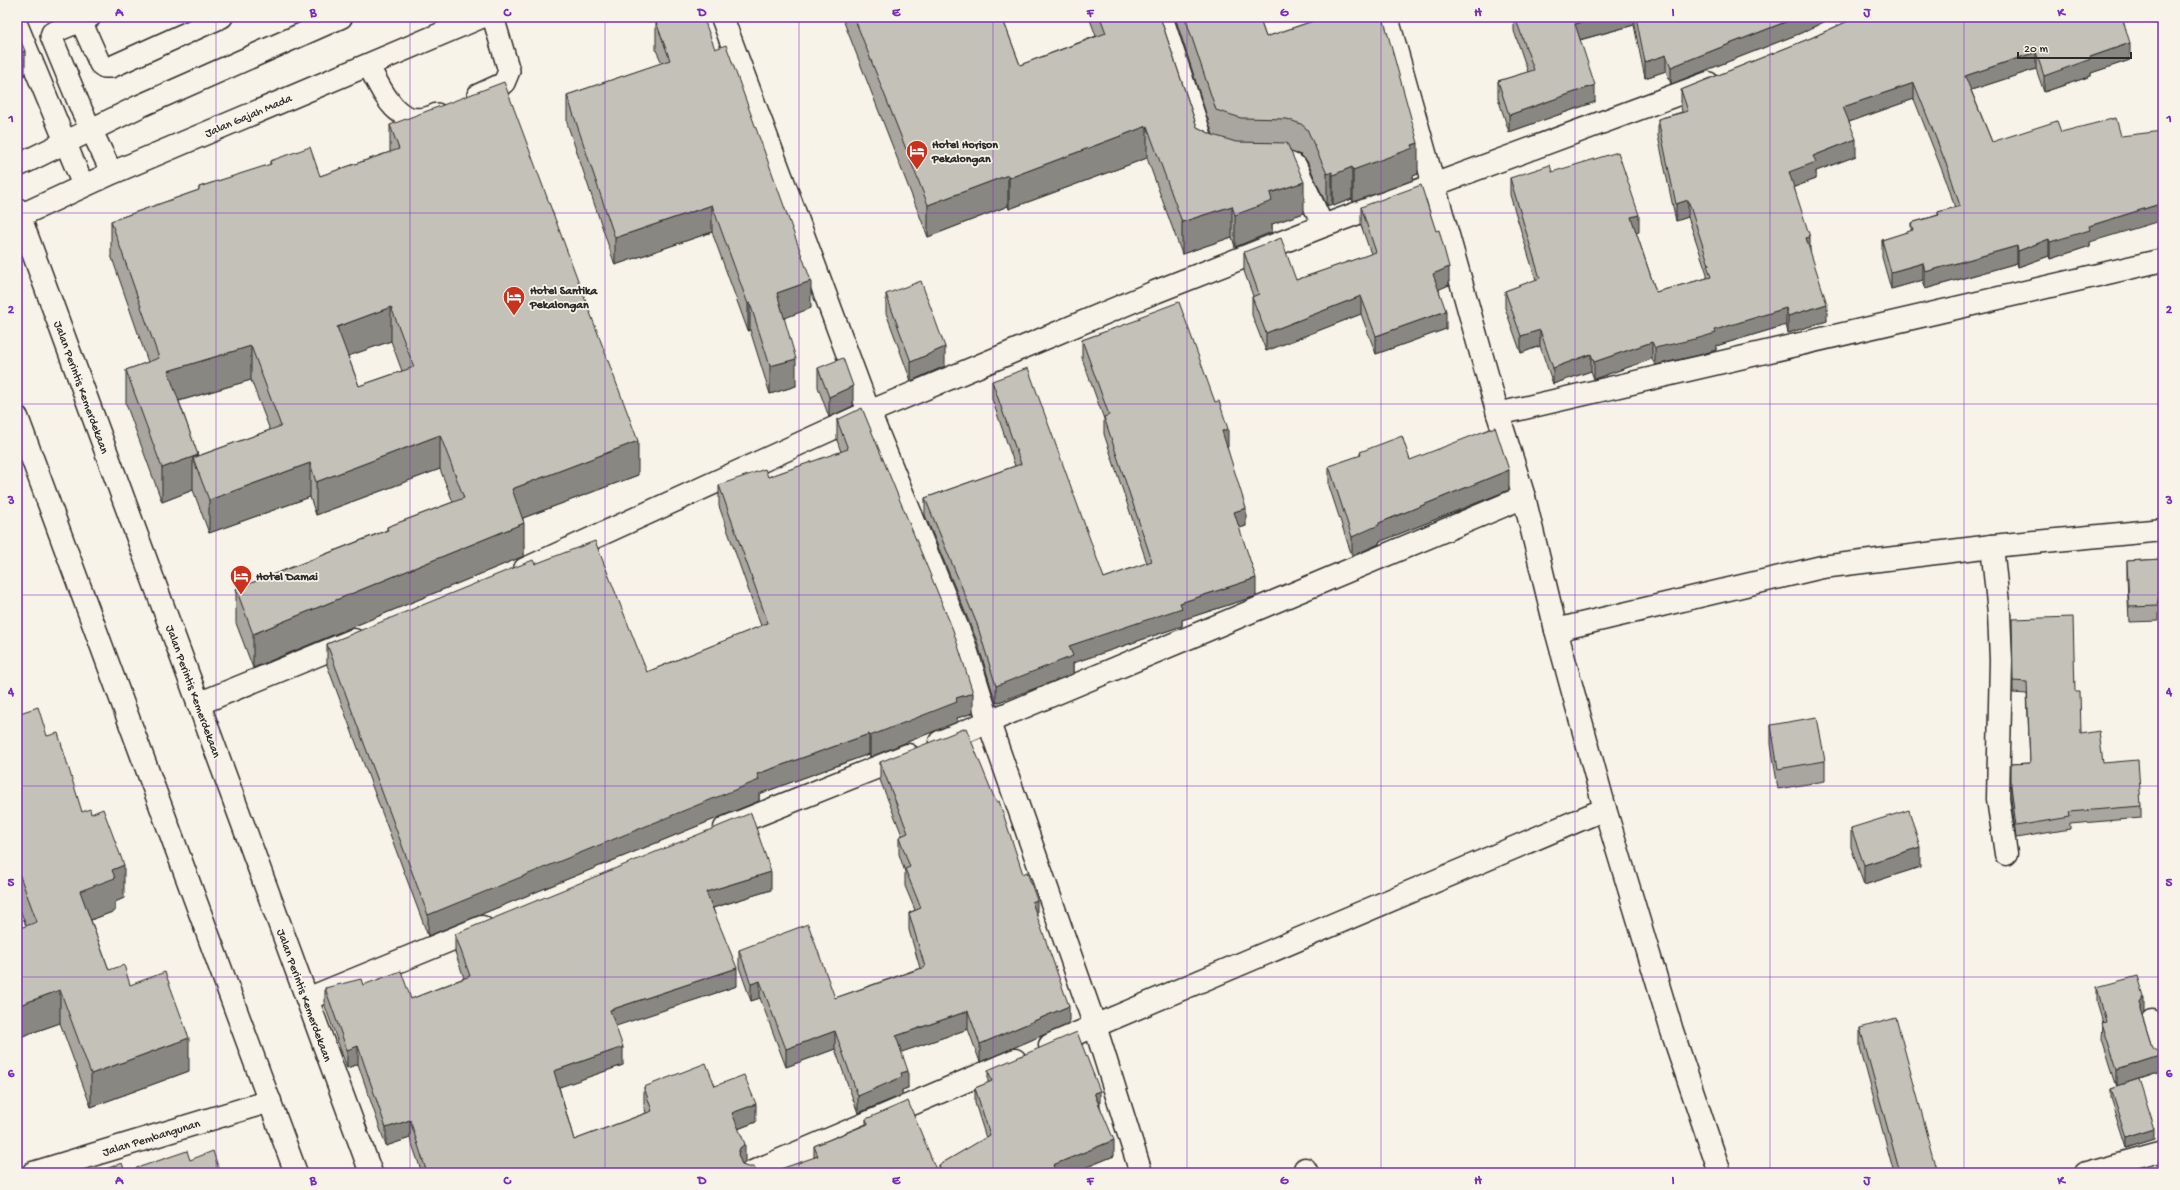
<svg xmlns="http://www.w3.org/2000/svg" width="2180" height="1190" viewBox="0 0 2180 1190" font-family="'Gochi Hand',sans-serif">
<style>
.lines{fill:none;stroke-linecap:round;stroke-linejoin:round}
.service-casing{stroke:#2b2b2b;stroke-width:24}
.minor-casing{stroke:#2b2b2b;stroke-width:25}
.tertiary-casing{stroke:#2b2b2b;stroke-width:25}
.trunk-casing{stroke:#2b2b2b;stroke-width:25}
.service{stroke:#f7f3e8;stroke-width:21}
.minor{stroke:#f7f3e8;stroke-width:22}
.tertiary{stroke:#f7f3e8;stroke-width:22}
.trunk{stroke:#f7f3e8;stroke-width:22}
.wall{fill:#a9a69f;stroke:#2b2b2b;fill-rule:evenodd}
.shaded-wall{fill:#898782;stroke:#2b2b2b}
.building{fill:#c4c1b9;stroke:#2b2b2b;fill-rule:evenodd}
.grid{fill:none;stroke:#7b2cbf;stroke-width:1;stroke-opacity:0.55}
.labels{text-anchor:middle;stroke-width:3.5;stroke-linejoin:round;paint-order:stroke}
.street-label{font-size:12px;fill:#2b2b2b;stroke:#f7f3e8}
.poi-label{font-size:12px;font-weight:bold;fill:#2b2b2b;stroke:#f7f3e8;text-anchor:start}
.neatline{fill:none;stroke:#7b2cbf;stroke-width:1.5}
.grid-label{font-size:13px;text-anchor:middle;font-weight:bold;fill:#7b2cbf}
</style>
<rect width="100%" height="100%" fill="#f7f3e8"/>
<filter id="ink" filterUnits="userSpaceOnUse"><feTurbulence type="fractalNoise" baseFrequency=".025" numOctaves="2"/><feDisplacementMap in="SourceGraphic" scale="8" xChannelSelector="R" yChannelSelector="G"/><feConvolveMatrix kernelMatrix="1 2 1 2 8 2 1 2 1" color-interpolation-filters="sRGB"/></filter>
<g filter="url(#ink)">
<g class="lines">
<g class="service-casing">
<g id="service">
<path d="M90,17L52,33L51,36L82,111L112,173"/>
<path d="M1162,17L1206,151L1210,153"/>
<path d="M81,21L100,64L104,67H111L222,17"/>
<path d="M17,25L83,185"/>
<path d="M368,65C383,92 398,133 437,114"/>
<path d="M478,95L504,83L509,71L493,17"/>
<path d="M1287,162L1296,166L1323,226"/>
</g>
</g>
<g class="minor-casing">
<g id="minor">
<path d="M722,17L869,412L965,646L989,723L1095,1026L1141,1173"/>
<path d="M1387,17L1498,414L1524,497L1556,630L1605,809L1672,1031L1720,1173"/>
<path d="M1498,414L2163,260"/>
<path d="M1992,546L1999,613L2001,660L1998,799L2006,854"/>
<path d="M525,569L869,412L1155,292L1323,226L1708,83"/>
<path d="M1556,630L1822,567L1992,546L2163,530"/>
<path d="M198,704L354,640"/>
<path d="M940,742L1524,497"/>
<path d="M725,828L908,755"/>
<path d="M307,999L482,927"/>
<path d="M2152,1021L2163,1056"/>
<path d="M1050,1045L1605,809"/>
<path d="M1305,1169L1307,1173"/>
<path d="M33,1173L270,1101"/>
<path d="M750,1173L1015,1060"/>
<path d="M2086,1173L2163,1152"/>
</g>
</g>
<g class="tertiary-casing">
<g id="tertiary">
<path d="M17,209L371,1173"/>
<path d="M17,417L296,1173"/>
</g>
</g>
<g class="trunk-casing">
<g id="trunk">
<path d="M17,166L140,106L341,17"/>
<path d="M17,217L112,173L481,17"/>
</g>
</g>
<use href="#service" class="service"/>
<use href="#minor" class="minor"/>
<use href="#tertiary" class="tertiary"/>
<use href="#trunk" class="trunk"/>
</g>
<g class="wall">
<path d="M842,17H1002L1020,65L1096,36L1089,17H1160L1197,127L1213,135L1175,17H1259L1266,37L1310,22L1308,17H1383L1418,174L1413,176V180L1353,202L1352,199L1333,206L1332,204L1327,206L1307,161L1301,155L1291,152L1304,213L1272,224V232L1235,247L1232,237L1182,254L1147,158L1009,209L1008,206L928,237Z"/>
<path d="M1514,17H1834L1801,33L1671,84L1666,71L1645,78L1634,25L1580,40L1595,102L1509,132L1498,98V81L1528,72L1514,31Z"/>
<path d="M1857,17L2130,60L2091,73V76L2044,92L2036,69L1971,90L1992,142L2090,242V246L2050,259L2049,256L2018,267L2017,263L1925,289L1923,280L1891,289L1882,257V240L1911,231V223L1938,215V212L1955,208L1949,188L1914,99L1849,122L1856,156L1816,171V179L1794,187L1827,321L1788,333L1786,325L1716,346V350L1699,355L1655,365L1652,359L1594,379L1591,371L1553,384L1540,346L1521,353L1505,308V291L1536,280L1510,195V178L1552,172L1639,232H1636L1656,292L1707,278V274L1688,217L1676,221L1658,136V119L1682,112L1681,107V90L1811,38Z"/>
<path d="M656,22L811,308L784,318L796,386L770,394L750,330L748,331L712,232L615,265L567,123V95L662,63L656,50Z"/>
<path d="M390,125L638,475L523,518L524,556L253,668L236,623V589L387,530V527L453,502L440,469L316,515L310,497L209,533L193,490L162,502L126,404V370L148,362L111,255V221L199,190V187L270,165V161L320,176L390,152ZM391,341L402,371L359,386L348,356ZM251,380L270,430L198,456L179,401Z"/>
<path d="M1361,207L1449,285L1439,289L1446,329L1376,354L1361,314L1266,351L1252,315V297L1253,296L1244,271V252L1296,280L1371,254L1361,225Z"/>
<path d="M886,294L945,366L911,381L886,313Z"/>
<path d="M1139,317L1228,447H1227L1246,526L1239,528L1256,596L1182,620V626L1073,663V674L996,703L977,641L925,515V498L1015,466L992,399V381L1104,578L1147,563L1104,434V419L1082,358V340L1139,320Z"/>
<path d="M818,368L853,406L829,417L818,387Z"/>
<path d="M837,420L973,713L957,718V722L870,757L869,754L759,794V801L428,936L327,665V644L535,564L647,672L761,626L719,506V485L768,477L841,452L837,440Z"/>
<path d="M1360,452L1410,460L1509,490L1379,542V544L1352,556L1329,486V466L1360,456Z"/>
<path d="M2163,559V612L2159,613V621L2129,622L2127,576V561Z"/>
<path d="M2012,619L2075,691L2081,734L2103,763L2141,806V818L2070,824V829L2016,838L2011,798V764L2030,763L2027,694L2013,693Z"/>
<path d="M17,714L47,736L82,812L124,898L115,902V911L91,920L109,970L130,985L189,1071L91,1107L60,1023L17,1038V929L26,926L17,901Z"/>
<path d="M1771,725L1825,761V781L1778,789L1771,744Z"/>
<path d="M880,762L1037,917L1069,1024L980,1062L968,1029L901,1052L908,1088L902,1090V1095L858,1113L835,1049L786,1067L760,998L751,1001L739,967V950L835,998L920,968L909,930V913L915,910L905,886V872L899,854V837L902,835L880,780Z"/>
<path d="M1851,828L1920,867L1864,885L1851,847Z"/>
<path d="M771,890L713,908L737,986L615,1026L623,1065L559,1087L574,1140L646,1113L644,1105V1087L715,1086L756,1122L738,1129L745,1162L742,1164V1165L757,1173H422L410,1138L386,1146L358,1064L347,1068L325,1006V988L363,985L411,999L464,978L455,952V934Z"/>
<path d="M2097,987L2144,1012L2142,1015L2151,1044L2163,1071L2130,1082L2155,1139L2126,1148L2110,1098V1088L2117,1086L2102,1039L2103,1023L2097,1003Z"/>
<path d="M1860,1028L1938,1173H1894L1860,1047Z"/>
<path d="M988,1070L1100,1106L1114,1156L1072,1173H939V1165L986,1138L975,1103V1088L988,1083Z"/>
<path d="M866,1119L937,1173L814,1157V1146L866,1124Z"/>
</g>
<g class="shaded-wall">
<path d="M1601,17H1634V25L1575,41V24Z"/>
<path d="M1798,17H1834L1801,33L1671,84V67Z"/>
<path d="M2130,43V60L2091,73V76L2044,92V76L2090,57Z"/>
<path d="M25,51V75L17,79V54Z"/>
<path d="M2036,52V69L1965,92V76Z"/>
<path d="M1666,55V71L1645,78V62Z"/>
<path d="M1914,83V99L1843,124V107Z"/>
<path d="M1595,85V102L1509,132V115Z"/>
<path d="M1147,126V158L1009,209V178Z"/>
<path d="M1856,139V156L1816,171V179L1789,189V172L1813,156Z"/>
<path d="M1418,143V174L1413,176V180L1353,202V170Z"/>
<path d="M1352,167V199L1333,206V175Z"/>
<path d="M1332,172V204L1327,206V174Z"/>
<path d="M1008,175V206L928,237V205Z"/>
<path d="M1304,182V213L1272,224V232L1235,247V215L1270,193Z"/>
<path d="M1688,200V217L1676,221V204Z"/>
<path d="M2163,203V220L2090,242V246L2050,259V242L2089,226Z"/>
<path d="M712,205V232L615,265V238Z"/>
<path d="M1232,206V237L1182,254V222Z"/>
<path d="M1639,215V232L1631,234V217Z"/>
<path d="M1810,237V254L1806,238Z"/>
<path d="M2049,239V256L2018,267V251Z"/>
<path d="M2017,246V263L1925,289V272Z"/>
<path d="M1923,263V280L1891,289V272Z"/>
<path d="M1449,267V285L1433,292V274Z"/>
<path d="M811,281V308L777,321V293Z"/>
<path d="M1361,296V314L1266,351V333Z"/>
<path d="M750,303V330L748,331V304Z"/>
<path d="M1827,304V321L1788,333V316Z"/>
<path d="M391,307V341L337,360V327Z"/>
<path d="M1786,308V325L1716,346V350L1699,355L1655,365V348Z"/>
<path d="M1446,311V329L1376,354V336Z"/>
<path d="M1540,330V346L1521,353V336Z"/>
<path d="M1652,342V359L1594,379V362Z"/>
<path d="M251,346V380L168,404V371Z"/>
<path d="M945,347V366L911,381V362Z"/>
<path d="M1591,354V371L1553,384V368Z"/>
<path d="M796,359V386L770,394V366Z"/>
<path d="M853,386V406L829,417V397Z"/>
<path d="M1228,429V447L1222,449V431Z"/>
<path d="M440,435V469L316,515V482Z"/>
<path d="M638,441V475L512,522V489Z"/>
<path d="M198,455V471L193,458V490L162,502V468Z"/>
<path d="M310,463V497L209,533V500Z"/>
<path d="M1509,470V490L1379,542V544L1352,556V537L1379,523Z"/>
<path d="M1246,508V526L1234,530V512Z"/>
<path d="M524,523V556L253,668V634Z"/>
<path d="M19,534V567L17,568V535Z"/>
<path d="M1256,578V596L1182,620V626L1073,663V674L996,703V686L1069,646L1180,603Z"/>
<path d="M973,693V713L957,718V722L870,757V736L956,698Z"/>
<path d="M869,734V754L759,794V801L428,936V915L757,774Z"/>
<path d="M1920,847V867L1864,885V865Z"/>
<path d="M124,865V898L115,902V911L80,924V891L112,870Z"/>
<path d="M771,872V890L706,910V892Z"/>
<path d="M1037,900V918L1032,902Z"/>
<path d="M737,968V986L610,1028V1010Z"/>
<path d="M760,981V998L751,1001V984Z"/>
<path d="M60,990V1023L17,1038V1006Z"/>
<path d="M2144,996V1012L2140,1018V1002Z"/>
<path d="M1069,1006V1024L980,1062V1044Z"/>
<path d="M968,1011V1029L896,1054V1036Z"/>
<path d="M835,1031V1049L786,1067V1049Z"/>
<path d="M189,1038V1071L91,1107V1074Z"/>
<path d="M358,1046V1064L347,1068V1050Z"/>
<path d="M623,1047V1065L554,1089V1071Z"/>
<path d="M2163,1055V1071L2117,1086V1070Z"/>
<path d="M908,1071V1088L902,1090V1095L858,1113V1096L901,1073Z"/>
<path d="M1100,1091V1106L1094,1093Z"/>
<path d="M756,1104V1122L732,1131V1113Z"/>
<path d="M410,1120V1138L386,1146V1128Z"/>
<path d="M2155,1129V1139L2126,1148V1138Z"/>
<path d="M1114,1140V1156L1072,1173H1053V1165Z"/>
<path d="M745,1144V1162L740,1166L738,1154L740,1148Z"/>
</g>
<g class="building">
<path d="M671,17H703L715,49L726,45L811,281L777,293L796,359L770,366L750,303L748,304L712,205L615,238L567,95L670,60L656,22Z"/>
<path d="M854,17H1002L1020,65L1106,33L1100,17H1160L1197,127L1213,135L1236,142L1287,143L1304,182L1270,193L1272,201L1235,215L1232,206L1182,222L1147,126L1009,178L1008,175L928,205Z"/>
<path d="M1185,17H1259L1266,37L1319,19L1318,17H1383L1418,143L1412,145L1413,148L1353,170L1352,167L1333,175L1332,172L1327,174L1307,129L1301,124L1287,119L1241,118L1216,110Z"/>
<path d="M1515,17H1601L1575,24L1595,85L1509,115L1498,81L1534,70Z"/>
<path d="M1636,17H1798L1671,67L1666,55L1645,62Z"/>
<path d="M1857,17H2122L2130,43L2090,57L2091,59L2044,76L2036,52L1965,76L1992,142L2057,121L2061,132L2116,118L2121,136L2163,131V203L2089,226L2090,230L2050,242L2049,239L2018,251L2017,246L1925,272L1923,263L1891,272L1882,240L1913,230L1911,223L1939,215L1938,212L1960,206L1949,171L1914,83L1843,107L1856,139L1813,156L1816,162L1789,172L1810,237L1806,238L1827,304L1788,316L1786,308L1715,330L1716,333L1699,338L1655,348L1652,342L1594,362L1591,354L1553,368L1540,330L1521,336L1505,291L1540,278L1510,178L1550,165L1552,172L1618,152L1639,215L1631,217L1656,292L1711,277L1707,265H1709L1688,200L1676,204L1658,119L1688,111L1681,90L1811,38Z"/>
<path d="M17,32L25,51L17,54Z"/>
<path d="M504,82L638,441L512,489L524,523L253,634L236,589L388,530L387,527L464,498L440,435L316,482L310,463L209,500L193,458L281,426L251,346L168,371L198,455L162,468L126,370L159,358L111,221L199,190V187L271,164L270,161L310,147L320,176L399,149L390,125ZM391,307L414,367L359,386L337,327Z"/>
<path d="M1421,185L1436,231L1439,230L1449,267L1433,274L1446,311L1376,336L1361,296L1266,333L1252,297L1259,294L1244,252L1281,238L1296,280L1376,252L1361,207Z"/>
<path d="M921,281L945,347L911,362L886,294Z"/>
<path d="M1179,302L1215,402L1219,401L1228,429L1222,431L1246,508L1234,512L1256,578L1180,603L1182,608L1069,646L1073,656L996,686L977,624L925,498L1021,464L992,381L1028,368L1104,578L1152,561L1104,417L1109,415L1082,340L1140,319L1139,317Z"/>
<path d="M843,358L853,386L829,397L818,368Z"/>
<path d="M862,408L953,630L973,693L956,698L957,702L870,736L869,734L757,774L759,780L428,915L327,644L533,560L535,564L595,541L647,672L768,623L719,485L765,469L768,477L848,449L837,420Z"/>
<path d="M1495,427L1509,470L1379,523V525L1352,537L1329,466L1361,455L1360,452L1402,436L1410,460Z"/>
<path d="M17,528L19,534L17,535Z"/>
<path d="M2163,559V597L2158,598L2159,606L2129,607L2127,561Z"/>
<path d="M2073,617L2075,691H2080L2081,734L2099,731L2103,763L2138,760L2141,806L2069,812L2070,817L2016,826L2011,786V764L2030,763L2027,682L2013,681L2012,619Z"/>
<path d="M38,707L47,736L58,733L82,812L90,809L91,814L103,809L124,865L112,870L115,878L80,891L109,970L124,965L130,985L165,972L189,1038L91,1074L60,990L17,1006V929L37,922L17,868V714Z"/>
<path d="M1817,717L1825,761L1778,769L1771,725Z"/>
<path d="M966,728L996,802L999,801L1023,874L1027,872L1037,900L1032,902L1069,1006L980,1044L968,1011L896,1036L908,1071L901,1073L902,1077L858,1096L835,1031L786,1049L760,981L751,984L739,950L808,924L835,998L925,967L909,913L921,908L905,869L910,867L899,837L908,833L880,762Z"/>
<path d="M1909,810L1920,847L1864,865L1851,828Z"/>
<path d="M751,813L771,872L706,892L737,968L610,1010L623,1047L554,1071L574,1140L652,1111L644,1087L706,1063L715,1086L744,1075L756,1104L732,1113L745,1144L740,1148L738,1154L742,1165L748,1167H754L757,1173H427L410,1120L386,1128L358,1046L347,1050L325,988L361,979L363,985L401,971L411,999L470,976L455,934Z"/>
<path d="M2138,976L2144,996L2140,1002V1009L2151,1044L2154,1049L2162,1053L2163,1055L2117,1070L2102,1023L2106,1022L2097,987Z"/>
<path d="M1896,1018L1938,1173H1900L1860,1028Z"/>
<path d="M1077,1032L1100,1091L1094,1093L1114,1140L1053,1165L1056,1173H942L939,1165L990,1135L975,1088L992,1081L988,1070Z"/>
<path d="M2139,1079L2155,1129L2126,1138L2110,1088Z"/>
<path d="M908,1101L937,1172L935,1173H769L818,1156L814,1146L868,1124L866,1119Z"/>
<path d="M187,1151L190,1160L213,1151L220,1173H95L122,1163L125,1172Z"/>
</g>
</g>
<path class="grid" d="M216,17V1173M410,17V1173M605,17V1173M799,17V1173M993,17V1173M1187,17V1173M1381,17V1173M1575,17V1173M1770,17V1173M1964,17V1173M17,213H2163M17,404H2163M17,595H2163M17,786H2163M17,977H2163"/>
<defs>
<g id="hotel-pin" transform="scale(1.15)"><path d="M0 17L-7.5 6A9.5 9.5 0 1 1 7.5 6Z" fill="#c8321e" stroke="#f7f3e8"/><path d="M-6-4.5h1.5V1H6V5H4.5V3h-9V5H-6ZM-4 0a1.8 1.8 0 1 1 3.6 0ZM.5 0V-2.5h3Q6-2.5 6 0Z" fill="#fff"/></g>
</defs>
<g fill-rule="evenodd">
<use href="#hotel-pin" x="917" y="151"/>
<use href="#hotel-pin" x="514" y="297"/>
<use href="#hotel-pin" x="241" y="576"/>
</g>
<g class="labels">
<g class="street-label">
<text transform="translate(248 115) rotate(-23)" y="4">Jalan Gajah Mada</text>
<text transform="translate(82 387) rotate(70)" y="4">Jalan Perintis Kemerdekaan</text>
<text transform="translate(194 691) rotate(70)" y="4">Jalan Perintis Kemerdekaan</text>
<text transform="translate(305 995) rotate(70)" y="4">Jalan Perintis Kemerdekaan</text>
<text transform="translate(151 1137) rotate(-17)" y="4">Jalan Pembangunan</text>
</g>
<g class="poi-label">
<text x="932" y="148">Hotel Horison<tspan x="932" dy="14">Pekalongan</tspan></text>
<text x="530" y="294">Hotel Santika<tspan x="530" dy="14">Pekalongan</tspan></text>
<text x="256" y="580">Hotel Damai</text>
</g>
</g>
<rect width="2180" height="1190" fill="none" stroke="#f7f3e8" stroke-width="44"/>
<path d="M2018 52v6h113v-6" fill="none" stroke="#2b2b2b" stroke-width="2"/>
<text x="2024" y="52" font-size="12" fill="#2b2b2b" stroke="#f7f3e8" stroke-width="3" paint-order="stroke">20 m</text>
<rect x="22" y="22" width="2136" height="1146" class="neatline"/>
<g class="grid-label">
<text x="119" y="16">A</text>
<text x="313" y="16">B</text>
<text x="507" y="16">C</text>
<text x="702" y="16">D</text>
<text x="896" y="16">E</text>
<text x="1090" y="16">F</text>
<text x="1284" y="16">G</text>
<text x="1478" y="16">H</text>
<text x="1673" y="16">I</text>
<text x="1867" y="16">J</text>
<text x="2061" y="16">K</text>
<text x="11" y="122">1</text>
<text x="2169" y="122">1</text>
<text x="11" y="313">2</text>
<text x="2169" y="313">2</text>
<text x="11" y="504">3</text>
<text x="2169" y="504">3</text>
<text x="11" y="695">4</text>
<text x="2169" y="695">4</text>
<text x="11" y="886">5</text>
<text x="2169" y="886">5</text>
<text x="11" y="1077">6</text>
<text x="2169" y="1077">6</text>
<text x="119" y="1184">A</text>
<text x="313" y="1184">B</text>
<text x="507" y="1184">C</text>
<text x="702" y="1184">D</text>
<text x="896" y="1184">E</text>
<text x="1090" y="1184">F</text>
<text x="1284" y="1184">G</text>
<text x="1478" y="1184">H</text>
<text x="1673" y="1184">I</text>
<text x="1867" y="1184">J</text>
<text x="2061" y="1184">K</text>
</g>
</svg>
